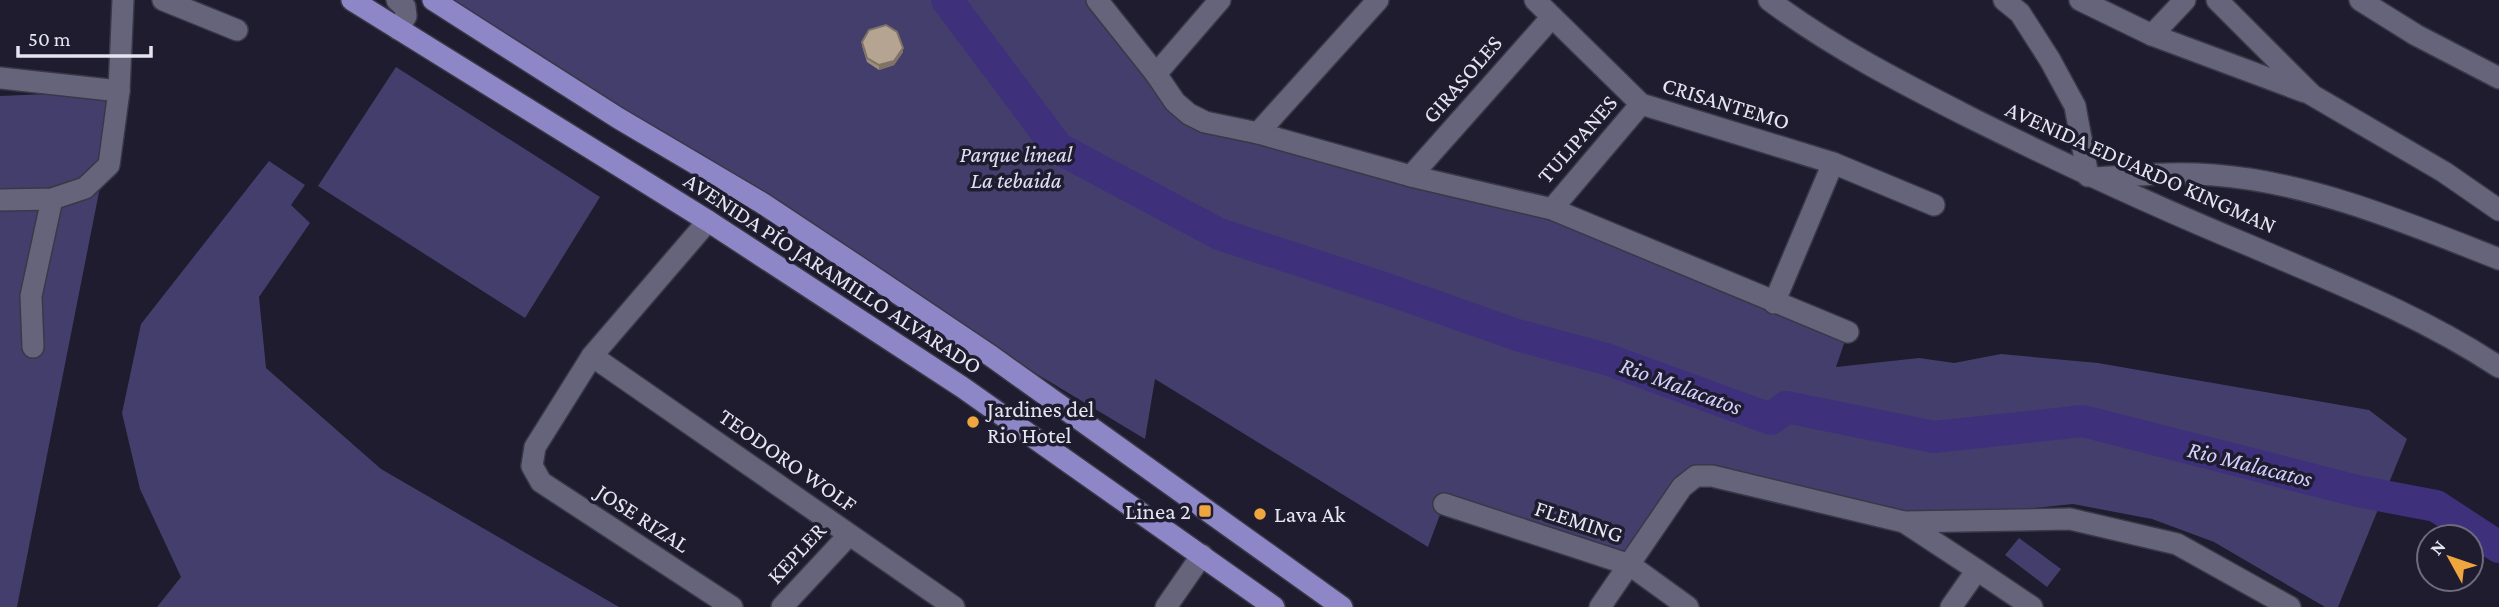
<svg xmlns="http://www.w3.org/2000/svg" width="2499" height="607" viewBox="0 0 2499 607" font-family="'Crimson Pro',serif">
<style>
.green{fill:#443e6c}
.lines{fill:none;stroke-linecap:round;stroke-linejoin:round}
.river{stroke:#3f307c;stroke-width:32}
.street-casing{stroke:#393846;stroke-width:24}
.secondary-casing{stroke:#393846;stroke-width:24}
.primary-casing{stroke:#393846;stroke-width:24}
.street{stroke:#65647a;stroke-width:21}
.secondary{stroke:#65647a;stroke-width:21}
.primary{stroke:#8d87c8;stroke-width:21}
.wall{fill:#9c8d7d}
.shaded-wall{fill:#7f7366}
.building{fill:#b5a491;stroke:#7f7366;stroke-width:2}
.poi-dot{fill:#f0a63f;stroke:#1e1c2e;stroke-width:2.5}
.labels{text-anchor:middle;stroke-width:7;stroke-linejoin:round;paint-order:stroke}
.street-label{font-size:23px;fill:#e5e5f1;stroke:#1e1c2e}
.park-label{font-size:23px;font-style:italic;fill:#e1e0f7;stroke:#1e1c2e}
.poi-label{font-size:23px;fill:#e5e5f1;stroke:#1e1c2e;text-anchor:start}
.water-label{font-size:24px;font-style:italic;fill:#d3d0fd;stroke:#1e1c2e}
</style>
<rect width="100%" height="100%" fill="#1e1c2e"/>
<g class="green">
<path d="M433,0H1097L1189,114L1552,209L1848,332L1836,367L1919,358L1954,363L2001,354L2098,363L2369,410L2407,439L2338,607H2325L2214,542L2152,519L2073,504L1904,522L1696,476L1630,565L1444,504L1428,547L1155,379L1145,439L857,266Z"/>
<path d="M396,67L600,197L525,318L318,186Z"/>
<path d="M119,91L17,607H0V96Z"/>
<path d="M269,161L305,185L291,205L310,223L259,297L266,368L381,469L619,607H157L181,577L140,489L122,413L141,324Z"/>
<path d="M2019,538L2061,569L2047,587L2005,555Z"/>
</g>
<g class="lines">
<path class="river" d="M947,0L1058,148L1219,234L1384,288L1517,335L1606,359L1771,419L1786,407L1934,437L2083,421L2357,491L2436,506L2499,547"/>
<g class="street-casing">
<g id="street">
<path d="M163,0L237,30"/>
<path d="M1097,0L1156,74L1175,102L1189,114L1205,122L1258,133L1411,176L1552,209L1848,332"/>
<path d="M1535,0L1641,104L1833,163L1934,205"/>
<path d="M2004,0L2020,13L2050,60L2075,106L2088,176"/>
<path d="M2080,0L2152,35L2305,92"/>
<path d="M2217,0L2312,95L2444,172L2499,210"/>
<path d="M2360,0L2416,35L2499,78"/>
<path d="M2152,35L2185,0"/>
<path d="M1156,74L1220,0"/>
<path d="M0,78L119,91L123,0"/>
<path d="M1258,133L1378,0"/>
<path d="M1411,176L1552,17"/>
<path d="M0,200L52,199L85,188L109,165L119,91"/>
<path d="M1552,209L1641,104"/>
<path d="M708,221L592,356L535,447L532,466L541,482L732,607"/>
<path d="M1774,303L1833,163"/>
<path d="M33,347L31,296L52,199"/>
<path d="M592,356L954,607"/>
<path d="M1444,504L1630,565L1688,607"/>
<path d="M1904,522L1977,570L1951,607"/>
<path d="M1977,570L2032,607"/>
<path d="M782,607L849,535"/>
<path d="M1166,607L1202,555"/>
<path d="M1600,607L1682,487L1696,476H1712L1904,522L2070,519L2177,544L2290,607"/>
</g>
</g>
<g class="secondary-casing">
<g id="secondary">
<path d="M397,0L405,7L406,16L398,29"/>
<path d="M1769,0C1833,48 1904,84 1975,120C2064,164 2154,206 2246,244C2332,281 2420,315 2499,367"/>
<path d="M2097,178C2136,175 2175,172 2214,175C2310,182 2410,224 2499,259"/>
</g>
</g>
<g class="primary-casing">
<g id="primary">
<path d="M352,0L708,221L962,387L1274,607"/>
<path d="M433,0L618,118L762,203L857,266L991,356L1342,607"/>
</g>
</g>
<use href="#street" class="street"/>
<use href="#secondary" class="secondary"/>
<use href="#primary" class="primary"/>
</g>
<path class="wall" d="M862,42L903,52L894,65L879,70L867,62L862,46Z"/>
<path class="shaded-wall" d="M903,48V52L894,65L879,70V65Z"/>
<path class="building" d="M886,25L897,32L903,48L894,61L879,65L867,58L862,42L869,30Z"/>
<g class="poi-dot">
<circle cx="973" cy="422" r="7"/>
<rect x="1198" y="504" width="14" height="14" rx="3.5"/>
<circle cx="1260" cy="514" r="7"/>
</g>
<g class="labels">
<g class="street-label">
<text transform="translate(1462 79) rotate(-49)" y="8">GIRASOLES</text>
<text transform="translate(1726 103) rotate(17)" y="8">CRISANTEMO</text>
<text transform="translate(1577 139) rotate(-49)" y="8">TULIPANES</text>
<text transform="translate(2141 167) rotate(24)" y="8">AVENIDA EDUARDO KINGMAN</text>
<text transform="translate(833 273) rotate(33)" y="8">AVENIDA PÍO JARAMILLO ALVARADO</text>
<text transform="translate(788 460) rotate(35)" y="8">TEODORO WOLF</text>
<text transform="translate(643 518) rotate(33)" y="8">JOSE RIZAL</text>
<text transform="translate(1579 521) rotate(18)" y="8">FLEMING</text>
<text transform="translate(796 553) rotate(-47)" y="8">KEPLER</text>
</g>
<g class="park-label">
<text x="1016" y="162">Parque lineal<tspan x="1016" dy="26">La tebaida</tspan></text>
</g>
<g class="poi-label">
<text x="987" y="417">Jardines del<tspan x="987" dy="26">Rio Hotel</tspan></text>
<text x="1191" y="519" text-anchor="end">Linea 2</text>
<text x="1274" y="522">Lava Ak</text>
</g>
<g class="water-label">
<text transform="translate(1681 386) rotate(20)" y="8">Rio Malacatos</text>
<text transform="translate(2250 464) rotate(14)" y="8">Rio Malacatos</text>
</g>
</g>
<g transform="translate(2450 558) rotate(310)"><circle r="33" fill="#1e1c2e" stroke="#6e6c7c" stroke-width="2"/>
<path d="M0-5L12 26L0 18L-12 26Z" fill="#f0a63f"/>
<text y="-10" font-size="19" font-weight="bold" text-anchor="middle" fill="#e5e5f1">N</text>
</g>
<path d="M18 46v10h133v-10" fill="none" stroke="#e5e5f1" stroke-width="3.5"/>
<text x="28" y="46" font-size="21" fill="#e5e5f1" stroke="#1e1c2e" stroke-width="5" paint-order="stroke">50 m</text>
</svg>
